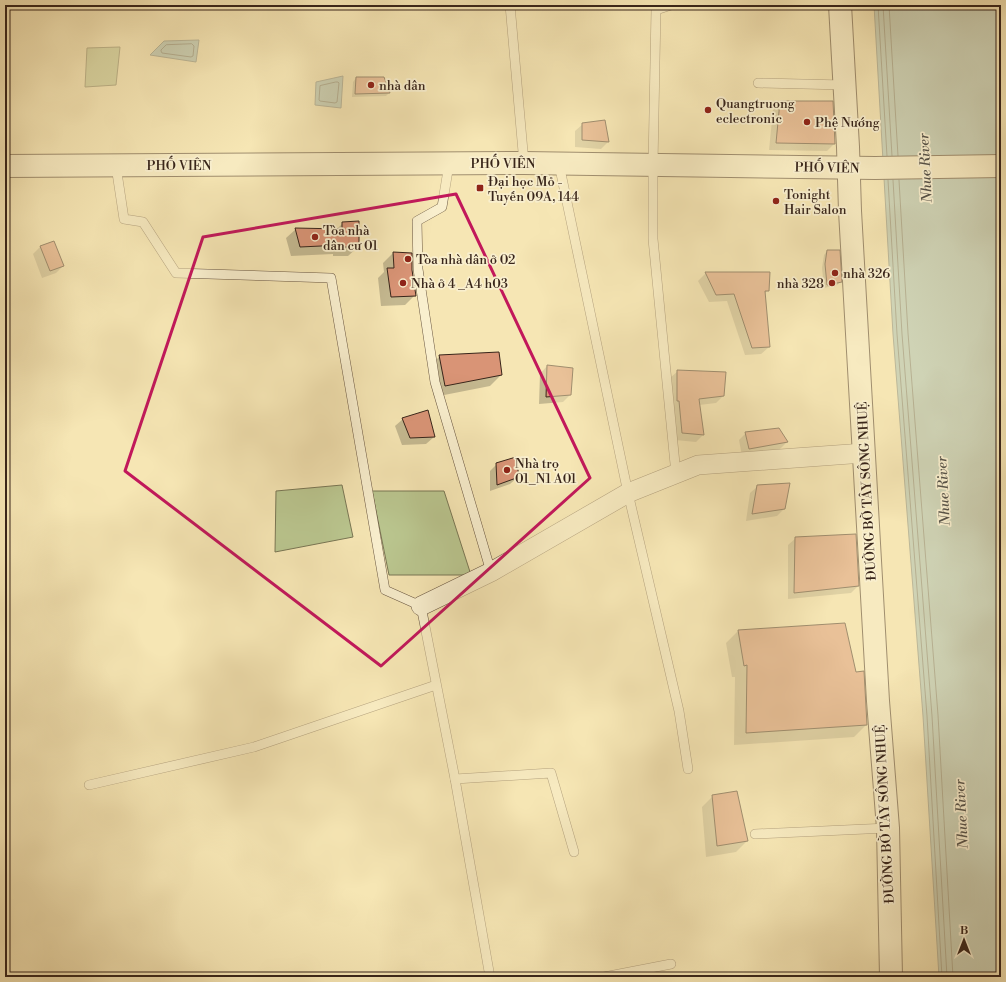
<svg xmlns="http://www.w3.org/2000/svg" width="1006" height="982" viewBox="0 0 1006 982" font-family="'Libre Bodoni',serif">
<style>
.green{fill:#bac68f;stroke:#797654}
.water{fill:#a0bdb7;stroke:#768078}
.shadow{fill:#0003}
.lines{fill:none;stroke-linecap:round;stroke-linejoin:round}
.shore{stroke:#6c7168;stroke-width:1}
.building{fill:#d99476;stroke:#38251a}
.lane-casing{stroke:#685540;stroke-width:10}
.street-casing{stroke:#685540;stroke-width:20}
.secondary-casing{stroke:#38251a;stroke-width:24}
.lane{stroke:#f9efce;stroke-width:9}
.street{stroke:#f9efce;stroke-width:19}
.secondary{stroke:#f9efce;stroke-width:22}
.marked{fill:none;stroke:#c2185b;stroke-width:3;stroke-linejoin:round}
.poi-dot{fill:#8f2418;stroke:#f9efce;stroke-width:1.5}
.labels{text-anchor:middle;stroke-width:3.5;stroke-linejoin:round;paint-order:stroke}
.poi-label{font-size:13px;fill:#38251a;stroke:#f9efce;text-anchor:start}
.street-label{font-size:13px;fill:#38251a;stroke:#f9efce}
.water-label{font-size:14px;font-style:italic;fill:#575349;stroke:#f9efce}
</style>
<rect width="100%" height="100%" fill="#f6e6b4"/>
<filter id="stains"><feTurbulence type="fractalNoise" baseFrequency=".005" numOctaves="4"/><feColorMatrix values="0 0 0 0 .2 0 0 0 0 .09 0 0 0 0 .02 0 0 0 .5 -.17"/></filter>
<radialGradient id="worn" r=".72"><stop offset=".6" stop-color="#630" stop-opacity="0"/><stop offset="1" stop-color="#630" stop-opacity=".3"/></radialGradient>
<g class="green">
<path d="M120,47L116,85L85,87L87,48Z"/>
<path d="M342,485L353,537L275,552L276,491Z"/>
<path d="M372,491H444L471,575H389Z"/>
</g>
<g class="water">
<path d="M874,5H1001V977H939L923,716L893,334Z"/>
<path d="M199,40L196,62L150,55L164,41Z"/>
<path d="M343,76L341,108L315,105L316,82Z"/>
</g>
<g class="shadow">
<path d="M356,78L389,93L386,96L352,97L353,82Z"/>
<path d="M781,102H832L834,144L827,151L769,150L773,110Z"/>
<path d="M604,121L608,142L601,149L575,147V131L583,124Z"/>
<path d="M343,223L358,247L348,256H333V254L291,256L286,238L296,229L336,230Z"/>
<path d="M54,242L63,266L56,273L42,278L33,254L40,247Z"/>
<path d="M827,251L841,282L837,285L824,288L822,268L824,255Z"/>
<path d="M393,253L411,270L415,295L405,305L381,306L378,278L384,272L383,263Z"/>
<path d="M706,273H769L768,290L765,293L769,347L761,354L745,355L727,301L709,302L698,281Z"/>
<path d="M440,356L501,375L490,386L434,397L429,367Z"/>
<path d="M547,366L570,395L563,402L539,404L540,374Z"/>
<path d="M678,371L723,396L716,403L699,405L703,435L696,442L675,440L670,378Z"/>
<path d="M403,419L434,437L426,444L402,445L395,426Z"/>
<path d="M746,433L787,442L780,449L742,456L739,440Z"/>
<path d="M497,464L518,477L510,484L490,491V471Z"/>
<path d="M758,486L784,509L777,516L746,521L750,493Z"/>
<path d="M796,538L858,586L851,593L788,599V545Z"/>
<path d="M738,631L866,725L854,737L734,745L735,677H732L726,643Z"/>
<path d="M713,796L747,841L736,852L706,857L702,807Z"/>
</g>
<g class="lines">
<g class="shore">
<path d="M878,5L887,156"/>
<path d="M883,5L892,156"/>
<path d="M889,5L898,156"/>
<path d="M192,44L194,46L193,56L191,57L162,53L161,51V50L166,45Z"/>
<path d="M336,82H338L339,83L337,102L335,103L320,101L319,100L320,86Z"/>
<path d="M888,180L897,334L927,716L942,977"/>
<path d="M893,180L902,334L932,716L947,977"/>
<path d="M899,180L908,333L938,715L953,977"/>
</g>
</g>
<g class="building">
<path d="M356,77H384L390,93L355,94Z"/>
<path d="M780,101H833L835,144L776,143Z"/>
<path d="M605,120L609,142L582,140V123Z"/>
<path d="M359,221V247H342V245L300,247L295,228L342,229V222Z"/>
<path d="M54,241L64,266L50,271L40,246Z"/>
<path d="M827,250H840L842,282L827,285L825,264Z"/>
<path d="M393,252L412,253V270L416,296L391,297L387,268H394Z"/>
<path d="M705,272H770L769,291H765L770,347L752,348L734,294L716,295Z"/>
<path d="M499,352L502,375L445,386L439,355Z"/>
<path d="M547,365L573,368L571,395L546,397Z"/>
<path d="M677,370L726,372L724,396L699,399L704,435L682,433L679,401H677Z"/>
<path d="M428,410L435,437L410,438L402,418Z"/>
<path d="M779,428L788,442L749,449L745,432Z"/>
<path d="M516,457L519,477L497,485L496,463Z"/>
<path d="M790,483L785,509L752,514L757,485Z"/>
<path d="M856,534L859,586L794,593L795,537Z"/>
<path d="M845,623L856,672L864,671L867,725L746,733L747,665L744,666L738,630Z"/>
<path d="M737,791L748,841L717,846L712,795Z"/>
</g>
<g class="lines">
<g class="lane-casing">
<g id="lane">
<path d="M510,5L524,163"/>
<path d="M671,5L656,10L653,164V239L676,474"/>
<path d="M758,83L844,85"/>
<path d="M449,164L442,207L417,221L418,269L435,382L491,572"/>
<path d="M559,164L628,493L679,711L688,769"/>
<path d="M116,166L124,219L143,222L176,273L331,278L385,590L421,606L455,779L490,977"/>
<path d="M455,779L551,773L574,852"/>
<path d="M89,785L254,747L436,685"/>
<path d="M755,834L888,828"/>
<path d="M604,977L671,964"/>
</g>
</g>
<g class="street-casing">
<path id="street" d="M421,606L491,572L628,493L698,465L864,453"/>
</g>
<g class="secondary-casing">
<g id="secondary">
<path d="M840,5L848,147L850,211L878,701L888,828L891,977"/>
<path d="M5,166L524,163L875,168L1001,166"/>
</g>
</g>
<use href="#lane" class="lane"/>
<use href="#street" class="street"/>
<use href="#secondary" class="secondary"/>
</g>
<path d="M0 0H1006V982H0ZM456,194L590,478L381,666L125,471L203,237Z" fill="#f6e6b4" fill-opacity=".55" fill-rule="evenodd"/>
<path class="marked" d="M456,194L590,478L381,666L125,471L203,237Z"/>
<g class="poi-dot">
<circle cx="371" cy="85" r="4"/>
<circle cx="708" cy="110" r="4"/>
<circle cx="807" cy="122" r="4"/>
<rect x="476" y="184" width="8" height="8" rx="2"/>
<circle cx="776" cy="201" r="4"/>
<circle cx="315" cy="237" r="4"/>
<circle cx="408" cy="259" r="4"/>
<circle cx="835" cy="273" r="4"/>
<circle cx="403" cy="283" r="4"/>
<circle cx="832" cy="283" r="4"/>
<circle cx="507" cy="470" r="4"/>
</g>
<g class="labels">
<g class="poi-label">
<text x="379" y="90">nhà dân</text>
<text x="716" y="108">Quangtruong<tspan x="716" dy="15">eclectronic</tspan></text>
<text x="815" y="127">Phệ Nướng</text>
<text x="488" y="186">Đại học Mỏ -<tspan x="488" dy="15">Tuyến 09A, 144</tspan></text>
<text x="784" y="199">Tonight<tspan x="784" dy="15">Hair Salon</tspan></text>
<text x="323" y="235">Tòa nhà<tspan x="323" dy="15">dân cư 01</tspan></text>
<text x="416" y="264">Tòa nhà dân ở 02</text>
<text x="843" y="278">nhà 326</text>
<text x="411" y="288">Nhà ở 4 _A4 h03</text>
<text x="824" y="288" text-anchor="end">nhà 328</text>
<text x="515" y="468">Nhà trọ<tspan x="515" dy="15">01_N1 A01</tspan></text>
</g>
<g class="street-label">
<text x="503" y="168">PHỐ VIÊN</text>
<text x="179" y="170">PHỐ VIÊN</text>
<text transform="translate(827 167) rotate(1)" y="5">PHỐ VIÊN</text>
<text transform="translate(866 491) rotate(-93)" y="5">ĐƯỜNG BỜ TÂY SÔNG NHUỆ</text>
<text transform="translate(884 814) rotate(-93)" y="5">ĐƯỜNG BỜ TÂY SÔNG NHUỆ</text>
</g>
<g class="water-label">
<text transform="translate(925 168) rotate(-93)" y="5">Nhue River</text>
<text transform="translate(943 491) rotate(-93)" y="5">Nhue River</text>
<text transform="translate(961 814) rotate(-93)" y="5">Nhue River</text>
</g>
</g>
<rect width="1006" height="982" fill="none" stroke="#f6e6b4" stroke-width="20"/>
<rect x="6" y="6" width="994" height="970" fill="none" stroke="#38251a" stroke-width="2"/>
<rect x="10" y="10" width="986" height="962" fill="none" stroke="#38251a"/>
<g transform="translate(964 940)" stroke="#f9efce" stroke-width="3" paint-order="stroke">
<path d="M0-3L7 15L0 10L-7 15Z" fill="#38251a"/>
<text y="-6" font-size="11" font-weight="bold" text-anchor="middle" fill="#38251a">B</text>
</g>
<rect width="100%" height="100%" filter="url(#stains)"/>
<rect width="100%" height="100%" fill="url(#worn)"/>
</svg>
